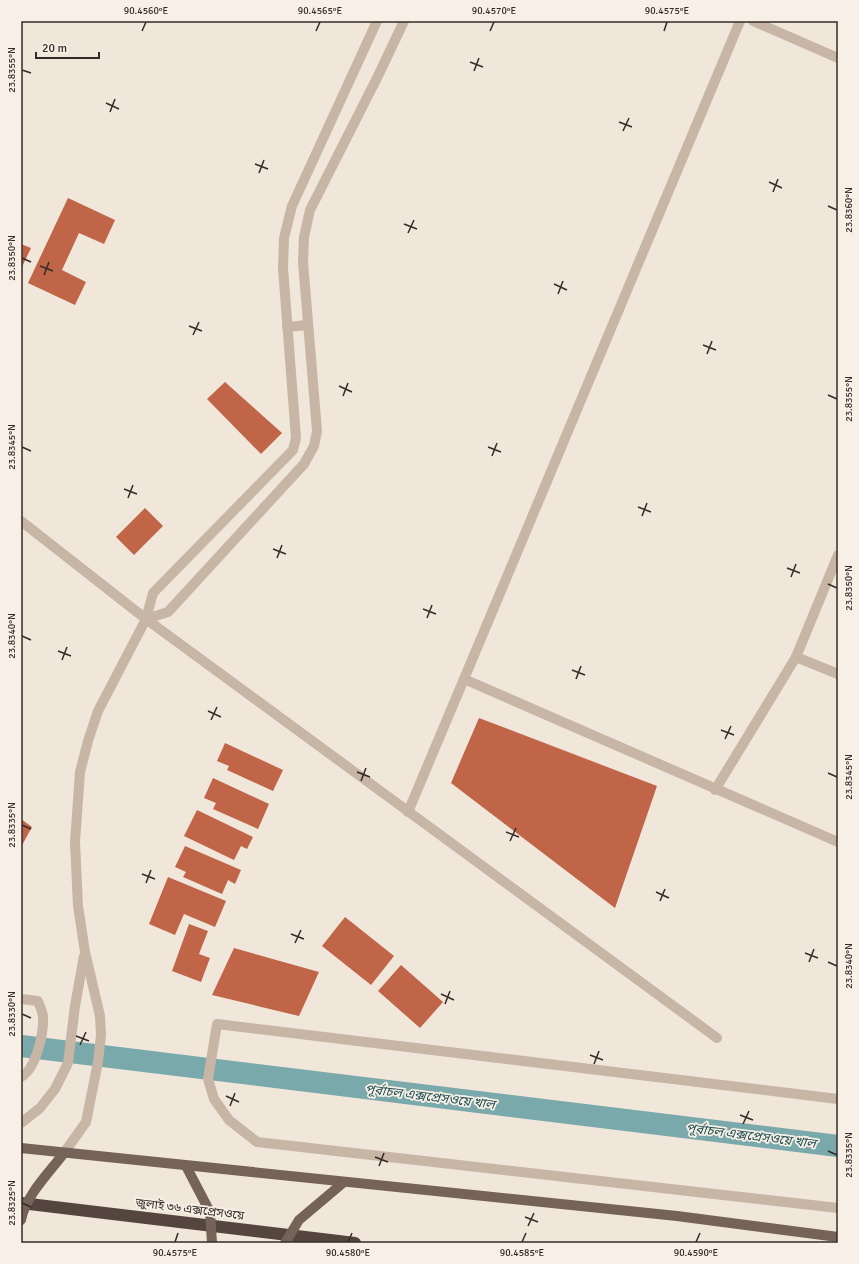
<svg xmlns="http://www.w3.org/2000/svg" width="859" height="1264" viewBox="0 0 859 1264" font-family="Signika,'Noto Sans Bengali',sans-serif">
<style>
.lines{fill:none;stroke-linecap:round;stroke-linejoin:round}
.canal{stroke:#7aa9ab;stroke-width:22}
.building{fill:#c06548}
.pedestrian{stroke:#c7b5a6;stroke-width:10}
.minor{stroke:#c7b5a6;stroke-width:10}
.tertiary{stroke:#c7b5a6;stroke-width:10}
.primary{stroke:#756258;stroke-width:10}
.motorway{stroke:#54453e;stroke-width:12}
.primary-bridge{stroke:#756258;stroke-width:10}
.ticks{fill:none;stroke:#342b27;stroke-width:1.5}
.labels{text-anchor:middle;stroke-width:3.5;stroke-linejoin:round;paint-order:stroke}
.street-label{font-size:12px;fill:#342b27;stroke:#f8f0e6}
.water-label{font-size:13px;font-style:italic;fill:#1f4f53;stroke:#f8f0e6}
.neatline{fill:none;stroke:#342b27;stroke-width:1.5}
.ticks-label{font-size:10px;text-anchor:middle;fill:#342b27}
</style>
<rect width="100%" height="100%" fill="#f0e6da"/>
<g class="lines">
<path class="canal" d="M21,1046L838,1146"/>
</g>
<g class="building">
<path d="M68,198L115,220L104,244L79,233L62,270L86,282L75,305L28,283Z"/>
<path d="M21,244L31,248L21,269Z"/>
<path d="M225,382L282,433L261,454L207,399Z"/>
<path d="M145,508L163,526L134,555L116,537Z"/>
<path d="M479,718L657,786L615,908L451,783Z"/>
<path d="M225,743L283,770L273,791L227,770L229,766L217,761Z"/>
<path d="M213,778L269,804L258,829L213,809L216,803L204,798Z"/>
<path d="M197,810L253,837L247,849L241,846L234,860L184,836Z"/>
<path d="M21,819L32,827L21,847Z"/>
<path d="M185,846L241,870L235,884L228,880L222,894L183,877L186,872L175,867Z"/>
<path d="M168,877L226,901L215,927L184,914L175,935L149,924Z"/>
<path d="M345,917L394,956L371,985L322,946Z"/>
<path d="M189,924L208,931L199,954L210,958L201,982L172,971Z"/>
<path d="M234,948L319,972L299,1016L212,995Z"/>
<path d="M401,965L443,1002L420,1028L378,991Z"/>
</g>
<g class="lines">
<g class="pedestrian">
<path d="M21,999L38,1001C40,1006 42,1011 43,1016C44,1033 36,1069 21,1077"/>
<path d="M838,1099L217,1024L208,1079L214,1099L229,1120L257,1142L838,1208"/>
</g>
<g class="minor">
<path d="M740,21L464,679L838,842"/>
<path d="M753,21L838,58"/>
<path d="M287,327L308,325"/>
<path d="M146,619L717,1038"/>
<path d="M146,619L168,612L304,464L314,446L317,431L303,262L304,237L310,210L378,76L404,21"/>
<path d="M146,619L153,593L293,450L296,438L283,268L284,238L292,206L377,21"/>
<path d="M796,657L838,674"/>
<path d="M715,790L796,657L838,555"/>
<path d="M408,812L464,679"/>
</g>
<g class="tertiary">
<path d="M21,521L146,619L98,711L88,741L80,772L75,842L78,906L85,952L100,1016L101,1035L98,1062L86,1122L64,1153"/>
<path d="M21,1123L40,1108L55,1089L68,1063L75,1006L84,956"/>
</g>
<path class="primary" d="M21,1148L677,1216L838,1237"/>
<path class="motorway" d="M21,1203L355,1243"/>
<g class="primary-bridge">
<path d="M186,1166L210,1212L212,1243"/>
<path d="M21,1220C26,1195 49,1173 64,1153"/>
<path d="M285,1243L299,1220L344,1182"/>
</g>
</g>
<path class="ticks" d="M142,31L146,22M316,31L320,22M490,31L494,22M664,31L667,22M470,62L483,67M22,70L31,73M474,71L479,58M106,103L119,109M110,112L115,99M619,122L632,127M623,131L629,118M255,164L268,169M259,173L264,160M769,182L782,188M773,192L778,179M828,206L837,210M404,224L417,229M408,233L414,220M22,258L31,262M40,266L53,271M44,275L49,262M554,284L567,290M558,294L563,281M189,326L202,331M193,335L199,322M703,345L716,350M707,354L712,341M339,386L352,392M828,395L837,399M343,396L348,383M22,447L31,451M488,447L501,452M492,456L497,443M124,489L137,494M128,498L133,485M638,507L651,512M642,516L647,503M273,549L286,554M277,558L282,545M787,568L800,573M791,577L796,564M828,584L837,588M423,609L436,614M427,618L432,605M22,636L31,640M58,651L71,656M62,660L67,647M572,670L585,675M576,679L581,666M208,711L221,717M211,720L217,707M721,730L734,735M725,739L731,726M357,772L370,777M828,773L837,777M361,781L366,768M22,825L31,829M506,832L519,837M510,841L516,828M142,874L155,879M146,883L151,870M656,892L669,898M660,901L665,889M291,934L304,939M295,943L301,930M805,953L818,958M809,962L814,949M828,962L837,966M441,994L454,1000M445,1004L450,991M22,1014L31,1018M76,1036L89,1041M80,1045L86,1032M590,1055L603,1060M594,1064L599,1051M226,1096L239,1102M230,1106L235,1093M740,1115L753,1120M743,1124L749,1111M828,1151L837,1155M375,1157L388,1162M379,1166L384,1153M22,1203L31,1207M525,1217L538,1222M528,1226L534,1213M175,1242L178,1233M348,1242L352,1233M522,1242L526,1233M696,1242L700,1233"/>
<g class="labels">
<g class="street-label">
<text transform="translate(190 1209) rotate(7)" y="4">জুলাই ৩৬ এক্সপ্রেসওয়ে</text>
</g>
<g class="water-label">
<text transform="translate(430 1096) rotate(7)" y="5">পূর্বাচল এক্সপ্রেসওয়ে খাল</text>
<text transform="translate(751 1135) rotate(7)" y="5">পূর্বাচল এক্সপ্রেসওয়ে খাল</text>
</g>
</g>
<rect width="859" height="1264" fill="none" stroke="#f8f0e6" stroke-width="44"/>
<path d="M36 52v6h63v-6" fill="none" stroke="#342b27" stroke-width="2"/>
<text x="42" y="52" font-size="12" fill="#342b27" stroke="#f8f0e6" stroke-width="3" paint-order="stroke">20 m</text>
<rect x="22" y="22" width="815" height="1220" class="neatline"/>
<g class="ticks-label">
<text x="146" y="14">90.4560°E</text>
<text x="320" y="14">90.4565°E</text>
<text x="494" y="14">90.4570°E</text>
<text x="667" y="14">90.4575°E</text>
<text transform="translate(11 70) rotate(-90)" y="4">23.8355°N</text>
<text transform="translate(848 210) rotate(-90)" y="4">23.8360°N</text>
<text transform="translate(11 258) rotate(-90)" y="4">23.8350°N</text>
<text transform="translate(848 399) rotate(-90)" y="4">23.8355°N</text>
<text transform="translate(11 447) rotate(-90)" y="4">23.8345°N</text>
<text transform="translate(848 588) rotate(-90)" y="4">23.8350°N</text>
<text transform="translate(11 636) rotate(-90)" y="4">23.8340°N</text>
<text transform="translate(848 777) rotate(-90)" y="4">23.8345°N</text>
<text transform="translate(11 825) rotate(-90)" y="4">23.8335°N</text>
<text transform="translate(848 966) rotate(-90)" y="4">23.8340°N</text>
<text transform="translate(11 1014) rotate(-90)" y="4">23.8330°N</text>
<text transform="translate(848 1155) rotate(-90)" y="4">23.8335°N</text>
<text transform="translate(11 1203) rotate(-90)" y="4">23.8325°N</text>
<text x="175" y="1256">90.4575°E</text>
<text x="348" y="1256">90.4580°E</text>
<text x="522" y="1256">90.4585°E</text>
<text x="696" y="1256">90.4590°E</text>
</g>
</svg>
